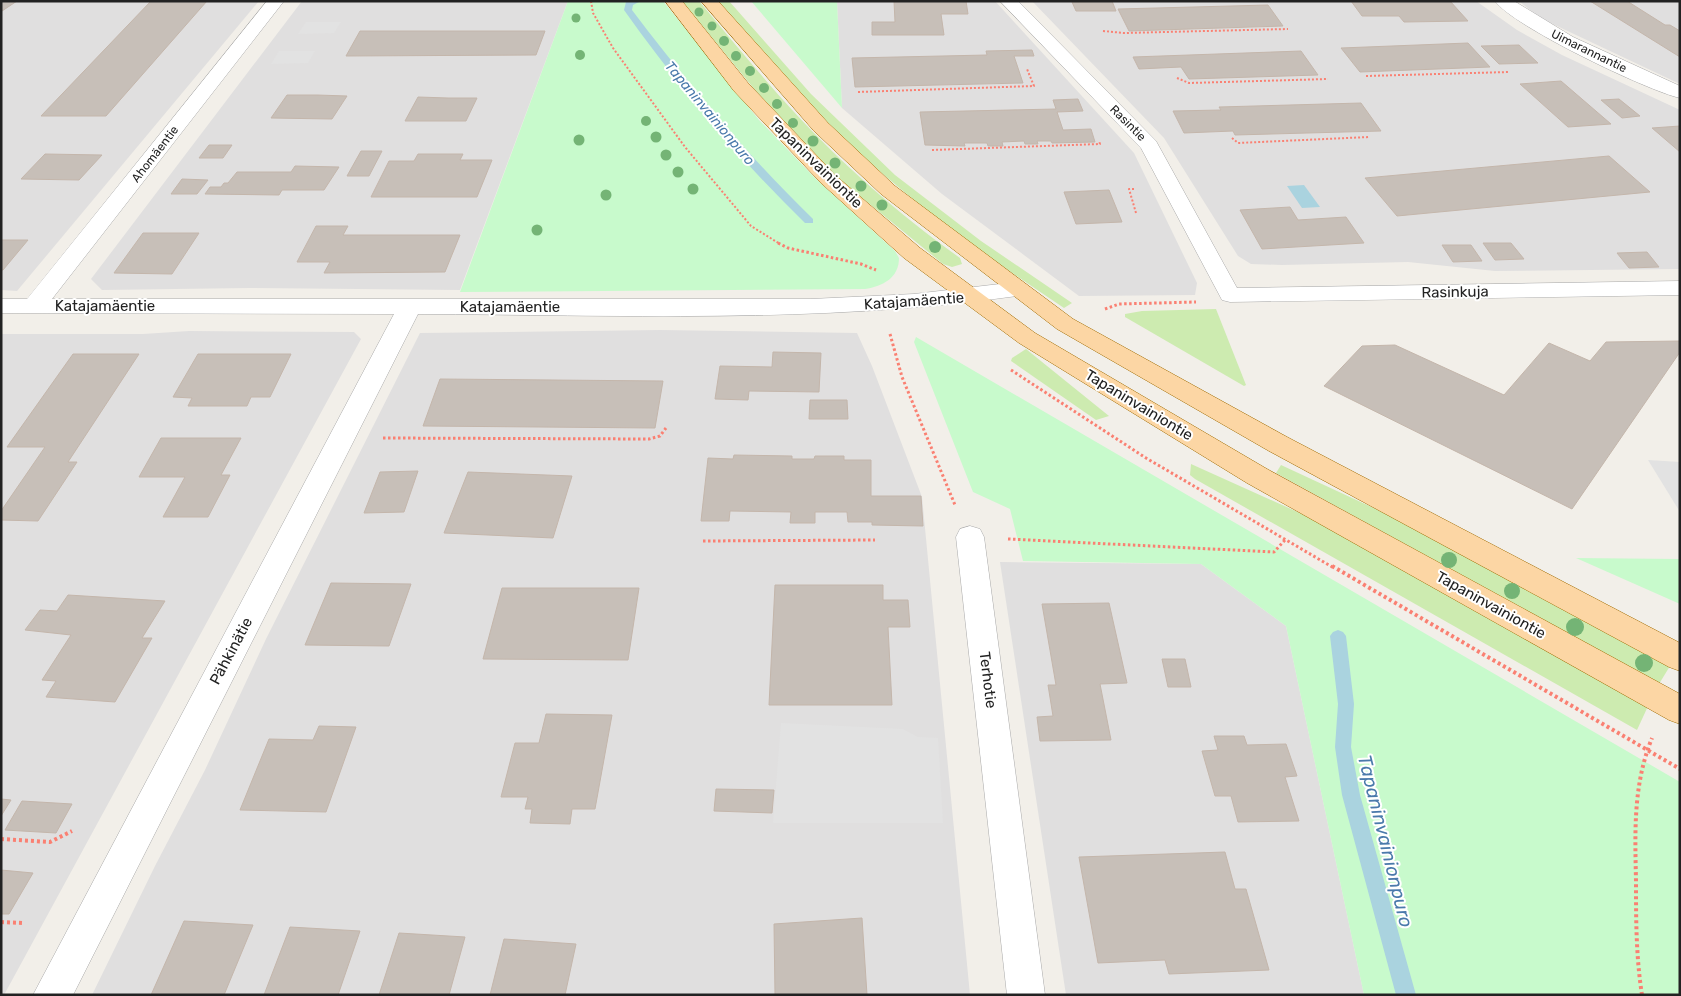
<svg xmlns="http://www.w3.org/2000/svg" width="1681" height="996" viewBox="0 0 1681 996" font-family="Rubik,sans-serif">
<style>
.residential{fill:#e0dfdf}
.grass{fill:#cdebb0}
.park{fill:#c8facc}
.parking{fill:#e2e2e2}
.water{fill:#aad3df}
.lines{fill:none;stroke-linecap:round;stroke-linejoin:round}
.stream{fill:#aad3df;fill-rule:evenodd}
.building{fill:#c7bfb8;stroke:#c4b6ab}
.minor-casing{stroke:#a9a9a9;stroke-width:1}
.major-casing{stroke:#a06b00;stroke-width:1}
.path-far2{stroke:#fa8072;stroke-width:2;stroke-dasharray:2 2;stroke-linecap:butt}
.path-far1{stroke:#fa8072;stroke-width:3;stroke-dasharray:2.5 2.5;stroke-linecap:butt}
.path{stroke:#fa8072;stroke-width:4;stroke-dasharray:3 3;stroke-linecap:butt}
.minor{fill:#fff;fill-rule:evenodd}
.major{fill:#fcd6a4;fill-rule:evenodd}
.tree{fill:#74b475}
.labels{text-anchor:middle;stroke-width:4;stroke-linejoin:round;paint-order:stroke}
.far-street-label{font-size:12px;fill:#222;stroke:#fff}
.far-water-label{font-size:14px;font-style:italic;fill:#4a7aab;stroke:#fff}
.street-label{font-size:15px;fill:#222;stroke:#fff}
.near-water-label{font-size:19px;font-style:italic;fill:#4a7aab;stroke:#fff}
</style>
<rect width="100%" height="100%" fill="#f2efe9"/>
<g class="residential">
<path d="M1,1H259L17,291L1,290Z"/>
<path d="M302,1H568L460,290L249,288L102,290L91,279Z"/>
<path d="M837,1H995L1134,153L1197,283L1195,295L1079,296L942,194L842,108Z"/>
<path d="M1032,1H1476L1517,30L1562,55L1680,110V269L1495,271L1408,262L1282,265L1251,264L1238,256L1164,138Z"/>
<path d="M1519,1H1680V84L1540,18Z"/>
<path d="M660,330L857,333L872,366L922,497L970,995H92L155,866L205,770L266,639L420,333Z"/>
<path d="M189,331L354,332L361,339L4,995H1V334H143Z"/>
<path d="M1000,562L1201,564L1286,626L1364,995H1066Z"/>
</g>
<g class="grass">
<path d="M682,1H699C730,38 761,76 794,112C843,165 901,216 960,258L962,264L952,267L943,264L839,179L755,90Z"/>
<path d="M718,1H729L811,94L895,175L981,241L1072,303L1064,308C989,258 915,206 850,144C803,100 761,49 718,1Z"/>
<path d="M1216,309L1246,385L1244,386L1125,317V314L1142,311Z"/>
<path d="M1026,349L1109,416L1096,420L1011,361L1012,358Z"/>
<path d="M1191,464L1331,527L1649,704L1637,730L1195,479L1190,475Z"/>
<path d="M1281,465L1393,517L1670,666L1659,684L1276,473Z"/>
</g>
<g class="park">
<path d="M568,1H663L759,120L815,178L895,251L899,258C899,278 883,286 865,289L460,292Z"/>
<path d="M751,1H837L842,108Z"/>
<path d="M916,337L1680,782V995H1364L1286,626L1201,564L1023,561L1010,509L973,492L914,342Z"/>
<path d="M1576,558L1680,559V604Z"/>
</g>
<g class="parking">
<path d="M306,22H341L334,33L298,34Z"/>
<path d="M279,51H315L308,63L271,64Z"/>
<path d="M1648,460L1680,462V512Z"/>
<path d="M781,723L903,729L918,737L938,738L943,823H773Z"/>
</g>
<path class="water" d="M1304,185L1320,207L1302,208L1287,186Z"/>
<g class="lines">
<g class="stream">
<path d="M641,1L633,5L632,10C688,84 746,154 813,219V223H805C738,158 678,86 624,10L626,2Z"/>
<path d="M1338,630L1343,632L1346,636L1354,704L1351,747L1360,795L1416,995H1396L1342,795L1335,747L1338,704L1330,636L1333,632Z"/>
</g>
</g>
<g class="building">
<path d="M1,1H17L2,11Z"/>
<path d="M151,1H207L106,116H41Z"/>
<path d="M894,1H966L968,14H941L944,35H872V22H895Z"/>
<path d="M1112,1L1116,11H1076L1072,2Z"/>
<path d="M1351,1H1450L1468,21L1404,22L1399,16H1362Z"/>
<path d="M1590,1H1627L1665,25H1670L1680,31V57Z"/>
<path d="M1268,5L1283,26L1129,31L1118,9Z"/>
<path d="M360,31H545L536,55L346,56Z"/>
<path d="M1468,43L1490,67L1360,72L1341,48Z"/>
<path d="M1519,45L1538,63L1499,64L1481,46Z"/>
<path d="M1032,50L1034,56H1014L1023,83L855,87L852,58L987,55L986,51Z"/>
<path d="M1301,51L1318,75L1189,79L1181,67L1139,69L1133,57Z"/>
<path d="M1561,81L1611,124L1568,127L1520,84Z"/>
<path d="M287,95H317L347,96L332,119L271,118Z"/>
<path d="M418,97L448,98H477L466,121H405Z"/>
<path d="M1078,99L1083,111L1057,112L1063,130L1091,129L1095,142L1052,143L1051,141H1037L1038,144H1025L1024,141L1002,142L1003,146H988L987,143H964L965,146L925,145L920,112L1056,109L1053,100Z"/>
<path d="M1619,99L1640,116L1622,118L1601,100Z"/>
<path d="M1361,103L1381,131L1235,135L1233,131L1184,133L1173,111L1221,110L1219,107Z"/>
<path d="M1680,126V152L1652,128Z"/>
<path d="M209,145H232L223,158H199Z"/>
<path d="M361,151H382L369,176H347Z"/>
<path d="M45,154L102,155L79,180L21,179Z"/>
<path d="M418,154H463L460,160H492L477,197H371L389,161H414Z"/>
<path d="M1609,156L1650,192L1397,216L1365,178Z"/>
<path d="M295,166L339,167L324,190H282L279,195L205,194L210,187H221L224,183H228L237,172H291Z"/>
<path d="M182,179L208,180L197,194H171Z"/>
<path d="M1109,190L1122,222L1076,224L1064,192Z"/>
<path d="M1290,207L1298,220L1346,217L1364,243L1262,249L1240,210Z"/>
<path d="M316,226H348L343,235H460L445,272L324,273L330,262H297Z"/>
<path d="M143,233H199L172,274L114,273Z"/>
<path d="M1,240H28L3,270H1Z"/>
<path d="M1483,243H1511L1524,259L1495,260Z"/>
<path d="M1442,245H1471L1482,261L1453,262Z"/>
<path d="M1647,252L1659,267L1629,268L1617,253Z"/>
<path d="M1680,341V352L1572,509L1324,386L1362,346L1395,345L1504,395L1549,343L1590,361L1606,342Z"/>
<path d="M773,352L821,353L819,392L749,391L748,400L715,399L720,366L772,367Z"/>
<path d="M73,354H139L68,462H77L38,521L1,520V511L45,447H7Z"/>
<path d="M198,354H291L270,397H251L247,406H188L192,398L173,397Z"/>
<path d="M440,379L663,381L655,428L423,426Z"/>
<path d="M810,400H847L848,419H809Z"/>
<path d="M161,438H241L221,475H230L208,517H163L185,477H139Z"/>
<path d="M734,455L792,456V459H814L815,456H844V460H871V496H921L923,526L872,525V522H848L847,512H815V523H790L791,512L730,511L729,521H701L708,458L733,459Z"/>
<path d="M418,471L404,512L364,513L380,472Z"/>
<path d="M468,472L572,476L553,538L444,533Z"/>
<path d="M331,583L411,584L389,646L305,645Z"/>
<path d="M775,585H883V600H908L910,627H888L892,705H769Z"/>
<path d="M502,588H639L628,660L483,659Z"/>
<path d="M68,595L165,601L142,638H152L115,702L46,697L56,681L42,680L71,635L25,630L40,610L57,611Z"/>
<path d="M1109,603L1127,683L1100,684L1111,740L1040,741L1037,717L1053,716L1048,685H1056L1042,604Z"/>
<path d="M1162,659H1185L1191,687H1168Z"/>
<path d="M546,714L612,715L595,809H572L570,824L530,823L532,809H525L528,797H501L515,743H539Z"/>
<path d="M319,726L356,727L326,812L240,810L269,739L313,740Z"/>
<path d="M1214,736H1244L1247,745L1286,744L1297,776L1285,777L1299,821L1238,822L1231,796H1215L1202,751L1218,750Z"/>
<path d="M716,789L774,790L772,813L714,811Z"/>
<path d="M1,799L11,800L1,816Z"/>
<path d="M22,801L72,804L56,833L5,830Z"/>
<path d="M1225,852L1235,889H1246L1269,970L1169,974L1165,960L1098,963L1079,857Z"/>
<path d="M1,870L33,873L9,914H1Z"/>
<path d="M862,918L867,995H775L774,924Z"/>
<path d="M184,921L253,925L224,995H151Z"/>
<path d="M290,927L360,931L338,995H264Z"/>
<path d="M399,933L465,937L449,995H379Z"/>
<path d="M504,939L576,944L565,995H490Z"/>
</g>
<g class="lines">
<g class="minor-casing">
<g id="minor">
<path d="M267,1H284L52,299H811L914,294L1017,282L1025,284L1028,289L1025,294L1017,296C819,324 617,315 418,314L73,995H33L394,314L1,313V299H27Z"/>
<path d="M1000,1H1018L1156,141L1237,288L1680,281V295L1230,302L1222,300L1141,148Z"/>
<path d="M1495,1H1514L1573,37L1680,86V98C1648,91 1512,26 1495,1Z"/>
<path d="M970,526L980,529L984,537L1045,995H1007L956,537L960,529Z"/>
</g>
</g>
<g class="major-casing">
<g id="major">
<path d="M665,1H682L748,83L835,175L920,248L1035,333L1267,469L1680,694V724L1669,720L1247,483L1019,343L904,258L821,183L734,91Z"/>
<path d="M701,1H718L828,123L895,186L1073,319L1287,437L1680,643V671L1669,667L1269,451L1057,329L881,194L814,131Z"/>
</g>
</g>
<g class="path-far2">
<path d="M591,1L593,13L613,48L685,147L751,226L780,244"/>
<path d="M1103,31L1124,33L1288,29"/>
<path d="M1366,76L1509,72"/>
<path d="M1177,78L1189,83L1328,79"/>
<path d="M858,92L1034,86L1027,69"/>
<path d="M1232,138L1238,143L1369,137"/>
<path d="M932,150L1100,144L1099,141"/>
<path d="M1134,189H1129L1136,213"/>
</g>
<g class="path-far1">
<path d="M778,243L788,248L861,264L876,270"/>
<path d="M1105,309L1119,304L1196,302"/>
<path d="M890,334L902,377L955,505"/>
<path d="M1011,370L1146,458L1334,568"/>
<path d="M383,438L649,439L660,436L666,428"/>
<path d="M1008,539L1274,552L1285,540"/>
<path d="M703,541L875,540"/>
</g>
<g class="path">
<path d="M1332,566L1680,769"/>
<path d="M1,839L50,842L72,831"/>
<path d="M1,922L22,923"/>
<path d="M1642,995C1636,957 1636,919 1636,881C1635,831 1633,785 1652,738"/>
</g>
<use href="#minor" class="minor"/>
<use href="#major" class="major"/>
</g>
<g class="tree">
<circle cx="699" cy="12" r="4.5"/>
<circle cx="576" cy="18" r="4.5"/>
<circle cx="712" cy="26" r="4.5"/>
<circle cx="724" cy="41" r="5"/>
<circle cx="580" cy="55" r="5"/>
<circle cx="736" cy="56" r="5"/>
<circle cx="750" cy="71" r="5"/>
<circle cx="764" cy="88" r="5"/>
<circle cx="777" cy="104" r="5"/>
<circle cx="646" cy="121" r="5"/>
<circle cx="793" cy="123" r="5"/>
<circle cx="656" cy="137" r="5.5"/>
<circle cx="579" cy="140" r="5.5"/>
<circle cx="813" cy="141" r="5.5"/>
<circle cx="666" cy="155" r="5.5"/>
<circle cx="835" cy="163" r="5.5"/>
<circle cx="678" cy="172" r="5.5"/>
<circle cx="861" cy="186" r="5.5"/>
<circle cx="693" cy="189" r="5.5"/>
<circle cx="606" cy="195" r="5.5"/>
<circle cx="882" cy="205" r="5.5"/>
<circle cx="537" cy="230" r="5.5"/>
<circle cx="935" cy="247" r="6"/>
<circle cx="1449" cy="560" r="8"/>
<circle cx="1512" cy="591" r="8"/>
<circle cx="1575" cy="627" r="9"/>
<circle cx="1644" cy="663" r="9"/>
</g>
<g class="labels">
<g class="far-street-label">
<text transform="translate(1589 51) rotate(26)" y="4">Uimarannantie</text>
<text transform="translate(1128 123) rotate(45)" y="4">Rasintie</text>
<text transform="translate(155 154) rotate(-52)" y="4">Ahomäentie</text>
</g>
<g class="far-water-label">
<text transform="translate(710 113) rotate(50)" y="5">Tapaninvainionpuro</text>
</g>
<g class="street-label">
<text transform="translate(816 163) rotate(44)" y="5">Tapaninvainiontie</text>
<text transform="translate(1455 292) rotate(-1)" y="5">Rasinkuja</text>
<text transform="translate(914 301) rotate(-4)" y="5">Katajamäentie</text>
<text x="105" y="311">Katajamäentie</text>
<text x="510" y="312">Katajamäentie</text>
<text transform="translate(1139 405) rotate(31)" y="5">Tapaninvainiontie</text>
<text transform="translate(1491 605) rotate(29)" y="5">Tapaninvainiontie</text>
<text transform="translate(231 651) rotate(-62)" y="5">Pähkinätie</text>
<text transform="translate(988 680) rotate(83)" y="5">Terhotie</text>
</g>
<g class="near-water-label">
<text transform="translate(1386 841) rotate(76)" y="7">Tapaninvainionpuro</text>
</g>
</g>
<rect width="1681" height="996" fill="none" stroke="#222222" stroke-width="5"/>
</svg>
